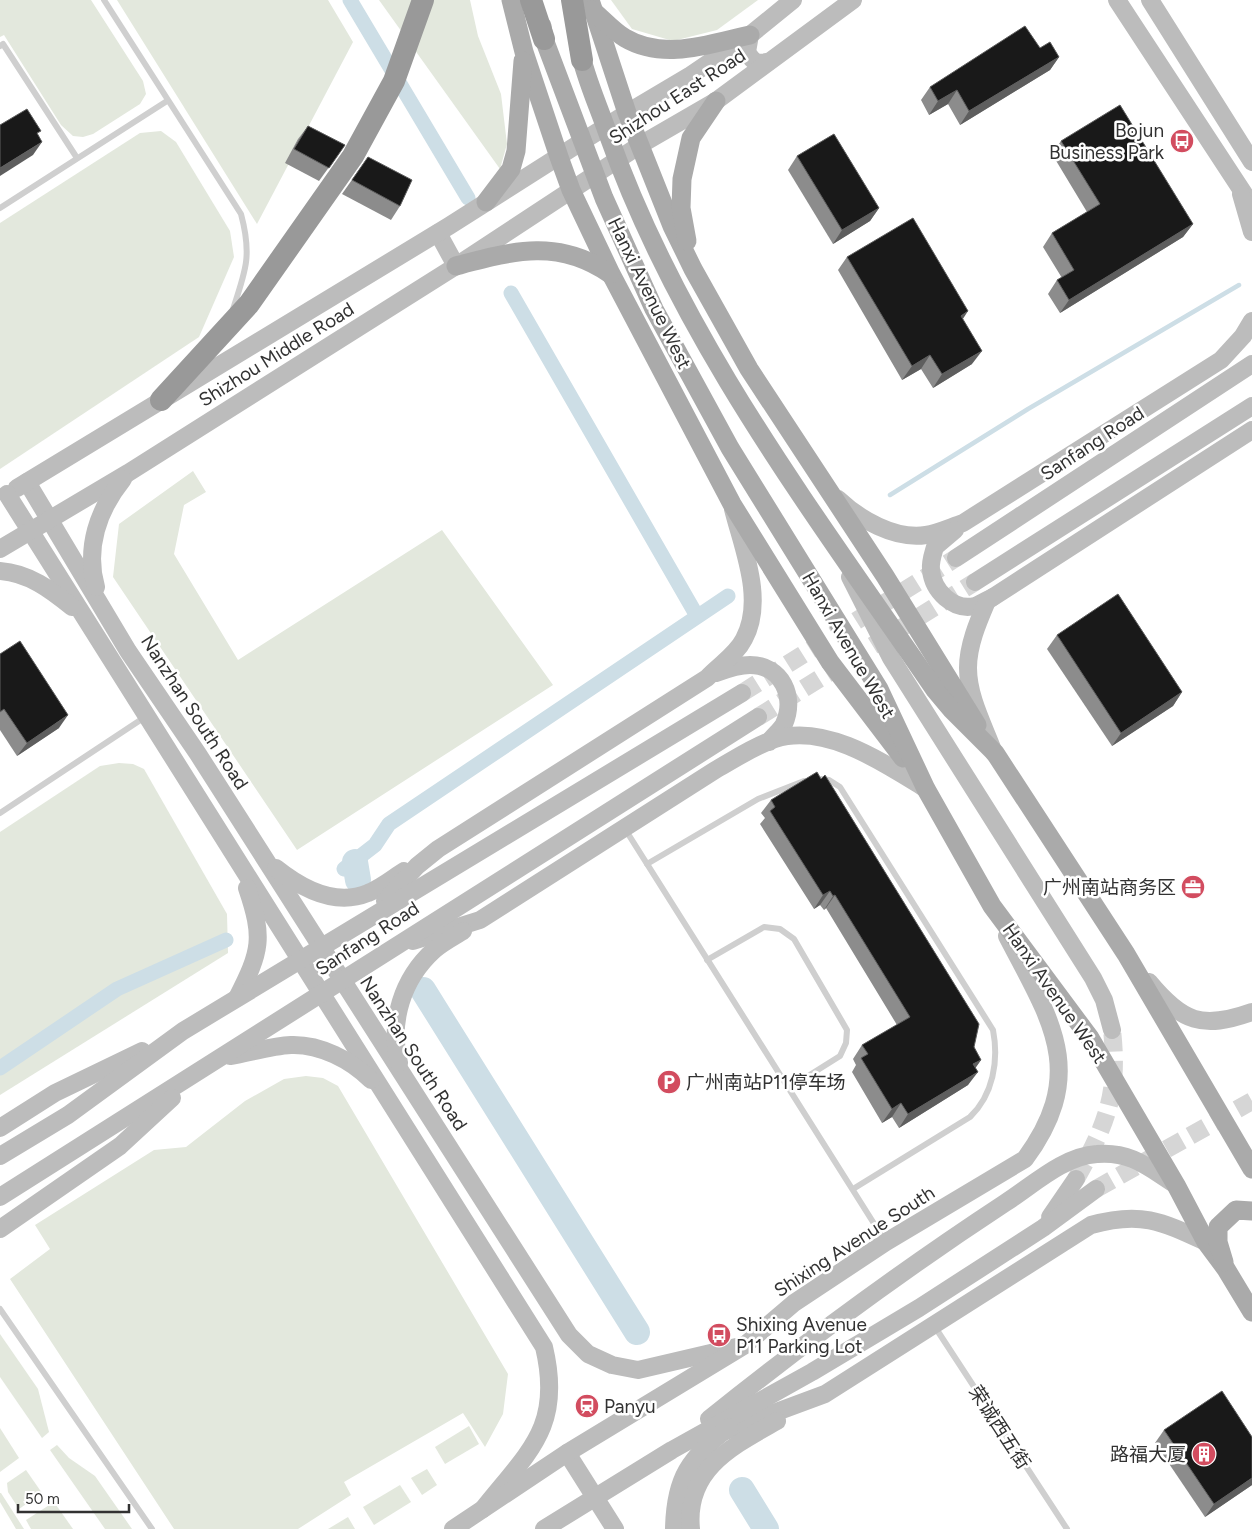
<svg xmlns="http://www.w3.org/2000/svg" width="1252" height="1529" viewBox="0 0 1252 1529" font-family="Figtree,'Noto Sans SC',sans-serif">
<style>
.green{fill:#e3e8dd}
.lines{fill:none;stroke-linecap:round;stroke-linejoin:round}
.stream{stroke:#cddee6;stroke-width:4.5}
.canal{stroke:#cddee6;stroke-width:15}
.river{stroke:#cddee6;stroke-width:26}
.secondary-tunnel{stroke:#d6d6d6;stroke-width:18;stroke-dasharray:18 9;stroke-linecap:butt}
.lane{stroke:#cfcfcf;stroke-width:6}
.secondary{stroke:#bcbcbc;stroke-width:18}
.primary{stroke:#aaa;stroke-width:19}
.highway{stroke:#999;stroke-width:22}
.wall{fill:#8c8c8c}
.shaded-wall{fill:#5e5e5e}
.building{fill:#191919;stroke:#5e5e5e}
.labels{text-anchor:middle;stroke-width:5;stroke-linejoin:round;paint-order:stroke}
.street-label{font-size:19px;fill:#323232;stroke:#fff}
.poi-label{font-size:19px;fill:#323232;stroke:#fff;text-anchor:end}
</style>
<rect width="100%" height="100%" fill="#fff"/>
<g class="green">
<path d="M0,0H91L143,81L146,94L140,104L93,134L83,137L73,136L61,125L4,35L0,37Z"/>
<path d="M117,0H328L353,42L257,224Z"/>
<path d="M379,0H470L478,36L501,94L507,144L500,169Z"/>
<path d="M611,0H758L717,30L673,41L632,29Z"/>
<path d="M161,131L176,142L230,231L234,257L199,337L0,469V223L140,133Z"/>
<path d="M193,471L206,492L184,505L174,554L238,660L442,530L553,685L297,850L113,577L119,524Z"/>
<path d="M119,763L133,764L144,769L227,914L228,953L0,1095V832L100,766Z"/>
<path d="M306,1076L323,1078L338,1086L508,1374L503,1414L485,1447L463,1413L344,1482L351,1495L298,1529H174L10,1279L50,1249L35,1225L154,1150L186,1147L245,1101L284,1079Z"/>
<path d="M0,1334L38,1389L49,1432L42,1438L0,1377Z"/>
<path d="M469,1426L479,1444L445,1464L435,1447Z"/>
<path d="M0,1428L19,1458L0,1472Z"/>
<path d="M57,1445L69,1458L95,1476L132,1529H105L50,1450Z"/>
<path d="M427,1469L437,1485L422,1495L411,1478Z"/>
<path d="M26,1470L42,1493L19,1509L8,1492L7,1483Z"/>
<path d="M400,1485L411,1502L374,1525L363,1507Z"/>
<path d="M0,1493H1L24,1529H16L0,1502Z"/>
<path d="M54,1502L73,1529H31L26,1520Z"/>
<path d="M348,1517L355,1529H328Z"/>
</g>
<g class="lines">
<path class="stream" d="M890,495L1028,409L1239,285"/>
<g class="canal">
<path d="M350,0L468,198"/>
<path d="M511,293L697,616"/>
<path d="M344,869L375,845L389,824L728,596"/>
<path d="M0,1068L117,989L226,940"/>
</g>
<g class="river">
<path d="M355,862L358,880"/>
<path d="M423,990L637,1332"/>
<path d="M742,1490L766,1529"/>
</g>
<g class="secondary-tunnel">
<path d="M742,693L956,558"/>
<path d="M758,717L975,582"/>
<path d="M1076,1179C1107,1123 1119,1094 1112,1030"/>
<path d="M1096,1189L1252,1101"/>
</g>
<g class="lane">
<path d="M104,0L241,214C252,255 246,270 233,309"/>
<path d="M0,46L3,44L77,158"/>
<path d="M0,208L167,101"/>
<path d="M821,779L829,780L840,787L993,1030C999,1061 993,1095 970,1117L853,1189"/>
<path d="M0,813L145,717"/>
<path d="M625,829L885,1241"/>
<path d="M647,864L758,799L804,781"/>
<path d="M707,960L764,927L780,929L794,939L847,1030L846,1043L840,1056L789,1088"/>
<path d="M0,1309L152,1529"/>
<path d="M935,1327L1067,1529"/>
</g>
<g class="secondary">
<path d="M1117,0L1252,206"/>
<path d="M1150,0L1252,162"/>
<path d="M750,35L747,52C753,62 756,64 768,62"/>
<path d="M1241,194L1252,232"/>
<path d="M438,233L456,266"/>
<path d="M27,482L128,651L198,754L569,1335L588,1354L612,1365L638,1370L745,1345"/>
<path d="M17,488L449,226L627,113L691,75L750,35L793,0"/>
<path d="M7,494L544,1347C563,1427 529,1451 483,1509"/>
<path d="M838,499C859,519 895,540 926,535C938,533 951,527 963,523L1221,360L1243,336L1252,321"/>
<path d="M955,530L935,547C933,554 930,562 931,570C933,591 953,611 975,606C981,604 987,600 993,597"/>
<path d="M0,549L128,473L456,266L640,145L716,101L853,0"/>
<path d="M956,558L1252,364"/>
<path d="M0,571C29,573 51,590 72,607"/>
<path d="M850,577L891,658L1093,978L1104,1000L1112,1030"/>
<path d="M975,582L1252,406"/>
<path d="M96,587C85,548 98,510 123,479"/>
<path d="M716,673C727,669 739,665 750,665C782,665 796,697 784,724C781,730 773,736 769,742"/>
<path d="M994,753C984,726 968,697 968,668C968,645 978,622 987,601L1252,430"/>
<path d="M276,868C301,888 334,907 368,893C381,888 393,878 404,871"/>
<path d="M385,901L417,866L438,849L707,678C719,665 736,655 744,639C765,600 743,549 733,509"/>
<path d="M413,941L480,920L717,769C735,759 754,746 775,739C826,723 884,763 926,789"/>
<path d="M1149,982C1182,1022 1202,1030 1252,1012"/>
<path d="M237,998C261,951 264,938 247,888"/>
<path d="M230,1056C249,1053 271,1046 291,1045C320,1044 351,1060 371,1080"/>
<path d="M399,1063C389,1022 402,979 434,950C442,943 453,937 463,931"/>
<path d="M0,1128L55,1093L142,1051"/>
<path d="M0,1156L68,1115L183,1031L742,693"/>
<path d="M0,1197C253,1037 505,876 758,717"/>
<path d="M1050,1217L1076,1179"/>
<path d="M0,1229L120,1146L172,1098"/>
<path d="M709,1419C804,1343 903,1270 1005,1203C1032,1186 1063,1156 1097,1154C1131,1151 1149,1168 1176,1185"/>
<path d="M720,1433L825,1394L1091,1225C1140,1211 1161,1221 1206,1242"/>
<path d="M567,1453L615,1529"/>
<path d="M453,1529L567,1453L745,1345L794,1303L886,1242L1025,1159C1089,1072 1050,1019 1007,936"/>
<path d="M544,1529L672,1450L812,1372L919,1308L1043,1228L1096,1189"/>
<path d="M674,1529C675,1477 689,1459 729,1427"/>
<path d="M691,1529C685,1469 733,1446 777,1421"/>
</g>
<g class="primary">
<path d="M511,0L524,52L559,157L571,190L611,274L732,504L830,662L903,758"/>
<path d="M590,0L627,113L672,226L693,269L749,369L885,576L977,725"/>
<path d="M592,10C603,19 613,31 625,38C664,61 709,44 750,35"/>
<path d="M542,26L544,39L604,198L654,309L730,448L879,689L926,789L992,906L1090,1038L1176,1185L1206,1242L1226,1269L1252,1312"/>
<path d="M579,48C585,77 598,105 608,134C680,338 814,513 935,690L951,709L995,753L1126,954L1252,1169"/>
<path d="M486,202L511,169L516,151L523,61"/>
<path d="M687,241L681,208L682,179L691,138L716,101"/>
<path d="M456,266C513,251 558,238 610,274"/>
<path d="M1224,1262L1218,1242V1227L1236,1210L1252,1211"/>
</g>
<g class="highway">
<path d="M531,0L544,39"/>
<path d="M572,0L582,60"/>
<path d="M161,400L249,304L353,156L394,81L423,0"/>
</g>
</g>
<g class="wall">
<path d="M1040,48L1059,57L1050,70L960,125L948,104L929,115L921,100L930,87Z"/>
<path d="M308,126L345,145L319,181L285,163L298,139Z"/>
<path d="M1061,141L1193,224L1183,237L1060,313L1048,294L1057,280L1062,278L1043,247L1052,233L1087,212L1052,154Z"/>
<path d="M797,156L879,208L870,221L833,244L788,170Z"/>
<path d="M368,157L400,206L391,220L342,194Z"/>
<path d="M847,257L963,319L972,364L933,388L921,369L902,380L838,270Z"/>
<path d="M1057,635L1182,692L1173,706L1112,746L1047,649Z"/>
<path d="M0,654L59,728L17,756L0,730Z"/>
<path d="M771,800L974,1047L981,1060L975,1068L968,1085L899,1128L892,1117L882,1123L852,1072L856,1065L853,1059L862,1045L897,1025L826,908L824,910L820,905L814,909L760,824L765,818L761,813Z"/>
<path d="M1164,1430L1252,1485L1205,1517L1155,1443Z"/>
</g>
<g class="shaded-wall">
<path d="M1059,57L1050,70L960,125L969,111Z"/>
<path d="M957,90L948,104L929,115L938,101Z"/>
<path d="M42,142L33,155L0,176V168Z"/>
<path d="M879,208L870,221L833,244L842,230Z"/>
<path d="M1193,224L1183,237L1060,313L1069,300Z"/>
<path d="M968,311L959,325L961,316Z"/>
<path d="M982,351L972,364L933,388L942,374Z"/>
<path d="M930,355L921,369L902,380L912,366Z"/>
<path d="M1182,692L1173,706L1112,746L1121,733Z"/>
<path d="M68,715L59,728L17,756L27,743Z"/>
<path d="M830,891L820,905L814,909L823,895Z"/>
<path d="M835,895L826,908L824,910L833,896Z"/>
<path d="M981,1060L972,1073L973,1064Z"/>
<path d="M978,1072L968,1085L899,1128L908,1114Z"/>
<path d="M901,1103L892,1117L882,1123L892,1109Z"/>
<path d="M1252,1478V1485L1205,1517L1214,1504Z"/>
</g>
<g class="building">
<path d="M1025,26L1040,48L1050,42L1059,57L969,111L957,90L938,101L930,87Z"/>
<path d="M1120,105L1193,224L1069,300L1057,280L1074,270L1052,233L1100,204L1061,141Z"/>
<path d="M27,109L41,131L37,133L42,142L0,168V125Z"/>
<path d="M308,126L345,145L329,168L294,149Z"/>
<path d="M834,134L879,208L842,230L797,156Z"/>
<path d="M368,157L412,180L400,206L352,180Z"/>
<path d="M913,218L968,311L961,316L982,351L942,374L930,355L912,366L847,257Z"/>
<path d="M1118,594L1182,692L1121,733L1057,635Z"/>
<path d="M20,641L68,715L27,743L4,709L0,712V654Z"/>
<path d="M817,772L821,779L825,775L979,1024L974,1047L981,1060L973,1064L978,1072L908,1114L901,1103L892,1109L861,1058L868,1054L862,1045L910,1017L835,895L833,896L830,891L823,895L770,811L775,807L771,800Z"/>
<path d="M1222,1391L1252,1437V1478L1214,1504L1164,1430Z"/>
</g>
<defs>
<g id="bus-disc" transform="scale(1.25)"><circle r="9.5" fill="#d24c5f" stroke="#fff"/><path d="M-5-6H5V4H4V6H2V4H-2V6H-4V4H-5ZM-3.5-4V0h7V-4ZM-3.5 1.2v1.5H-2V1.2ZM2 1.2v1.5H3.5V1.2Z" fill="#fff"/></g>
<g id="office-disc" transform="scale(1.25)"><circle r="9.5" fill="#d24c5f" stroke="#fff"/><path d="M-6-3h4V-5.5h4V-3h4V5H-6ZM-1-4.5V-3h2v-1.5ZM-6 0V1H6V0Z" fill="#fff"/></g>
<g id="parking-disc" transform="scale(1.25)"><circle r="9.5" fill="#d24c5f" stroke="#fff"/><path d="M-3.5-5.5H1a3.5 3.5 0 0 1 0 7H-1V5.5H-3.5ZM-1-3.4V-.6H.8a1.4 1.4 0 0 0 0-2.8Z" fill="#fff"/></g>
<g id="station-disc" transform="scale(1.25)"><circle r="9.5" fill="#d24c5f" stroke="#fff"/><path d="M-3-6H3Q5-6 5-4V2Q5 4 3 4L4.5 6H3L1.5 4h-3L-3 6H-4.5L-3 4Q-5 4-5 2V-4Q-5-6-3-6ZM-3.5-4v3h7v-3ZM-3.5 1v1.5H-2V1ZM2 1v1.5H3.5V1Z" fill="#fff"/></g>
<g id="building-disc" transform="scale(1.25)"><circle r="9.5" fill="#d24c5f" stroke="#fff"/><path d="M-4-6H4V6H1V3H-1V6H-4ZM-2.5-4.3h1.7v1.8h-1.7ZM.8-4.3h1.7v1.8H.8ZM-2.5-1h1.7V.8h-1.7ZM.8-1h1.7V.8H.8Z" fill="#fff"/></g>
</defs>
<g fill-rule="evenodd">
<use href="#bus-disc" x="1182" y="141"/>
<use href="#office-disc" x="1193" y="887"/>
<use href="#parking-disc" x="669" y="1082"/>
<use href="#bus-disc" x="719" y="1335"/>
<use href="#station-disc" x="587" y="1406"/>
<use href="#building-disc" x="1204" y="1454"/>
</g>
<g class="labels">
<g class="street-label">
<text transform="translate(677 96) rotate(-33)" y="7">Shizhou East Road</text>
<text transform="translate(650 293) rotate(64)" y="7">Hanxi Avenue West</text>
<text transform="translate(276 354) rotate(-32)" y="7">Shizhou Middle Road</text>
<text transform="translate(1092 443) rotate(-33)" y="7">Sanfang Road</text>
<text transform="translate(849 645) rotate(60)" y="7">Hanxi Avenue West</text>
<text transform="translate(195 712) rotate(57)" y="7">Nanzhan South Road</text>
<text transform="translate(367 938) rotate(-33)" y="7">Sanfang Road</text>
<text transform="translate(1055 993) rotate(55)" y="7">Hanxi Avenue West</text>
<text transform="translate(414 1053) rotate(57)" y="7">Nanzhan South Road</text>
<text transform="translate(854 1241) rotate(-33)" y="7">Shixing Avenue South</text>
<text transform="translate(1000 1427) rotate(57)" y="7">荣诚西五街</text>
</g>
<g class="poi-label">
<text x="1164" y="137">Bojun<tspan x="1164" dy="22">Business Park</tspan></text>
<text x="1176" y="894">广州南站商务区</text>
<text x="686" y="1089" text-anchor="start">广州南站P11停车场</text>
<text x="736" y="1331" text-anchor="start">Shixing Avenue<tspan x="736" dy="22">P11 Parking Lot</tspan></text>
<text x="604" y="1413" text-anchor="start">Panyu</text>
<text x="1186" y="1461">路福大厦</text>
</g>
</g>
<path d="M18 1504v8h111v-8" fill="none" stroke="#323232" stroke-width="2.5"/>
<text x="25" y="1504" font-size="15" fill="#323232" stroke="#ffffff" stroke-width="4" paint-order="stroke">50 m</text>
</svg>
